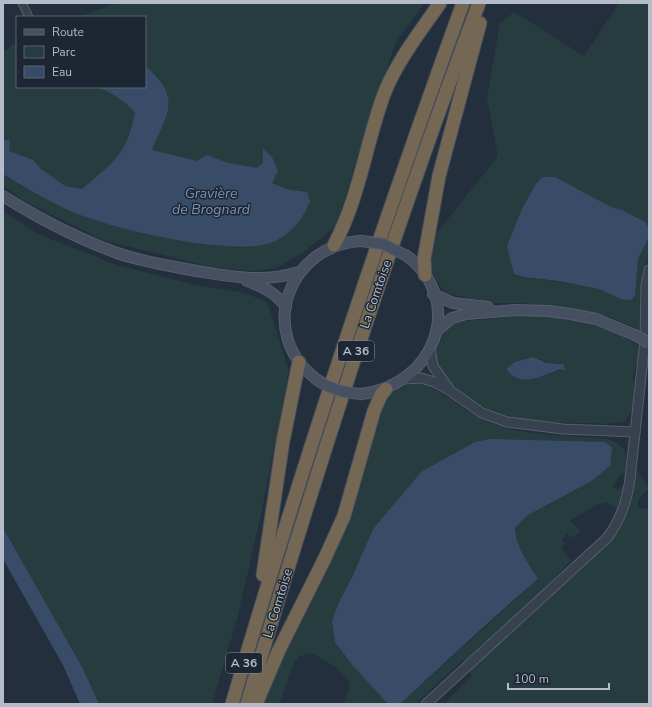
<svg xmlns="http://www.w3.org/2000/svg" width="652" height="707" viewBox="0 0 652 707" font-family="'Nunito Sans',sans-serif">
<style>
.green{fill:#263c3f;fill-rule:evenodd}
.water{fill:#394c67}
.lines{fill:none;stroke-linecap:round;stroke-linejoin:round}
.minor-casing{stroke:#565f6c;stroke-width:9}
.tertiary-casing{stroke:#565f6c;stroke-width:11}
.secondary-casing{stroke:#565f6c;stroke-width:12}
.motorway-casing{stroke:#434c59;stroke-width:15}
.minor{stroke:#38414e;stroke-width:7}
.tertiary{stroke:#38414e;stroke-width:9}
.secondary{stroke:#465061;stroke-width:10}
.motorway{stroke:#746855;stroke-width:13}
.secondary-bridge-casing{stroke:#565f6c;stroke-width:12;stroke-linecap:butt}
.secondary-bridge{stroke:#465061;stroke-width:10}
.labels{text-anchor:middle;stroke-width:3;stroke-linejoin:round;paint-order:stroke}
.shield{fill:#1d2633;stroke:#878f9c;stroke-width:1}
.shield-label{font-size:12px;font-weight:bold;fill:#b4bcc9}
.street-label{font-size:13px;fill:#b4bcc9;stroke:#1d2633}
.water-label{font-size:14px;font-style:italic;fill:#7c92b1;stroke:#1d2633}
</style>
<rect width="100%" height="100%" fill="#242f3e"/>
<g class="green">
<path d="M124,3H425L396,42L372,111L336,226L301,254L276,268L251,271L211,267L103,240L22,200L3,185V52L17,42V87H145V17H79L111,5Z"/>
<path d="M619,3H649V234L517,276L575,284L634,297L638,259L649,237V258L642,273V330L609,317L574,308L519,303H494L445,293L431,271L432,239L498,156L487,99L500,23L514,12L584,56Z"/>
<path d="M3,211L40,235L117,265L195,285L240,292L266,301C276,323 280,347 289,370L261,515L237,619L212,704H94L3,532Z"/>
<path d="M529,315C567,318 609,324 641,347L633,376L635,393L633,409L624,422C609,425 594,423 578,423C529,423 492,419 453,386C442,376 433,366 436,350C438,337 444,327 456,322ZM531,357C542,358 549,366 560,363L566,370C547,371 533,386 511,374L519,361Z"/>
<path d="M415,383C437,385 466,412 488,422C525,437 567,434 607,439C627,446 627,452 627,473L619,476L613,486L617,490L625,484L622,501L618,510L607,502L596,505L570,521L581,531L573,538L567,533L562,540L565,544L561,549L572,560L543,590L466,662L463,660L415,704L412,702L410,704H400L538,579C527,563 516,548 515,528L528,515L590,482L609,466L421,472L373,529L353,575L339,602L353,666L388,704H344L350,684H351L337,668L312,653L299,656L294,663L279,704H264L273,678L302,618L379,405C388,395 401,386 415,383Z"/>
<path d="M638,472L649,488L638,500V506L640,509L649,508V704H444L472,675L468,671L614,536C629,514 633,499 635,473Z"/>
</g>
<g class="water">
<path d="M145,66C183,98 167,113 152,150L197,161L207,155L228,163L257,168L263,163V148L272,157L278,171L272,183L290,190L307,192L310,201C303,220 288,238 267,244C225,255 104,228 64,208C43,198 23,186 3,174V139L10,141L9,151L33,160L41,169L65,186L82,189C113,163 128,153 135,112C124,101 111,91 96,87H145Z"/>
<path d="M542,177H555L611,207L622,210L645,222L649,229V237L638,259L635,295L632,300L621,299L599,289L559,281L524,277L514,274L507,246L522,209L536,184Z"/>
<path d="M533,357L547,363L563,364L566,370C564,370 561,369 558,370C542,376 521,388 507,370V368L515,362Z"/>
<path d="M490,439L605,442L612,447L610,466L590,482L528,515L515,528C516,548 528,563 538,579C491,619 446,662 400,704H388L353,666L335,642L332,621L339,602L353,575L373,529L421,472L475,442Z"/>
<path d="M3,528L83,669L99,704H80L63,665L3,559Z"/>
</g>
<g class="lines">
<g class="minor-casing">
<path id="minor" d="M22,3L29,17"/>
</g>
<g class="tertiary-casing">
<g id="tertiary">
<path d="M430,349L433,366L449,389"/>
<path d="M405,379L421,378L434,382L449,390L482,413L507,422L563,429L635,432"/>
<path d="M426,704L607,538C621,520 627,501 630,479L645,340L646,285L649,270"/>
</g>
</g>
<g class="secondary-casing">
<g id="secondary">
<path d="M3,196C40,219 78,239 120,254C144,262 171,266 197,271C233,277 263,283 299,272"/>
<path d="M247,281C263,287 275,292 286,307"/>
<path d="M433,294L453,303L488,307"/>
<path d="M436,331L452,318L466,314L516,310L548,311L571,314L596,319L635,335"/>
<path d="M316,379C256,333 288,244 362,241"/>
<path d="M361,394C434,386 467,302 407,256"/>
</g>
</g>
<g class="motorway-casing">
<g id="motorway">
<path d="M334,245C359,199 366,143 384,94C397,61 420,32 440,3"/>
<path d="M425,275L424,259L439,176L480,23"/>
<path d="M263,575L283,441L299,362"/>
<path d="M232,704C301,468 379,234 463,3"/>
<path d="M247,704C317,468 392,234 479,3"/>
<path d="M256,704L279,650L324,560L344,516L374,411L381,395L386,389"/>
</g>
</g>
<use href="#minor" class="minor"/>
<use href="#tertiary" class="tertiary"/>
<use href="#secondary" class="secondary"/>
<use href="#motorway" class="motorway"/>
<g class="secondary-bridge-casing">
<g id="secondary-bridge">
<path d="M362,241L383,244L407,256"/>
<path d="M635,335L649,343"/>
<path d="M316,379C329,389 344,393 361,394"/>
</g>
</g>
<use href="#secondary-bridge" class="secondary-bridge"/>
</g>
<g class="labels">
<g class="shield">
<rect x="338" y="341" width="36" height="20" rx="3"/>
<rect x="226" y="653" width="36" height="20" rx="3"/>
</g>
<g class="shield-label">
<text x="356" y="355">A 36</text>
<text x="244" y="667">A 36</text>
</g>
<g class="street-label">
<text transform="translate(375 294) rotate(-71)" y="5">La Comtoise</text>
<text transform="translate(277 603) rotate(-73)" y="5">La Comtoise</text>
</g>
<g class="water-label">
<text x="211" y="198">Gravière<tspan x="211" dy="16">de Brognard</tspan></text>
</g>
</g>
<rect width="652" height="707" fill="none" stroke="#b4bcc9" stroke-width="8"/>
<rect x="16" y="16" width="130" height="72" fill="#1d2633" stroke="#59626f"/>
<rect x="24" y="29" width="20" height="6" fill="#465061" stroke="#59626f"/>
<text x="52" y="36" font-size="12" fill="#b4bcc9">Route</text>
<rect x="24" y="46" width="20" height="12" fill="#263c3f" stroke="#59626f"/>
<text x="52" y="56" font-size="12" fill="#b4bcc9">Parc</text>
<rect x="24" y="66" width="20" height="12" fill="#394c67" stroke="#59626f"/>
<text x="52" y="76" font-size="12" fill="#b4bcc9">Eau</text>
<path d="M508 683v6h101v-6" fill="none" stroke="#b4bcc9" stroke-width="2"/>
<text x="514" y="683" font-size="12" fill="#b4bcc9" stroke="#1d2633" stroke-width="3" paint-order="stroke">100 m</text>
</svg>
